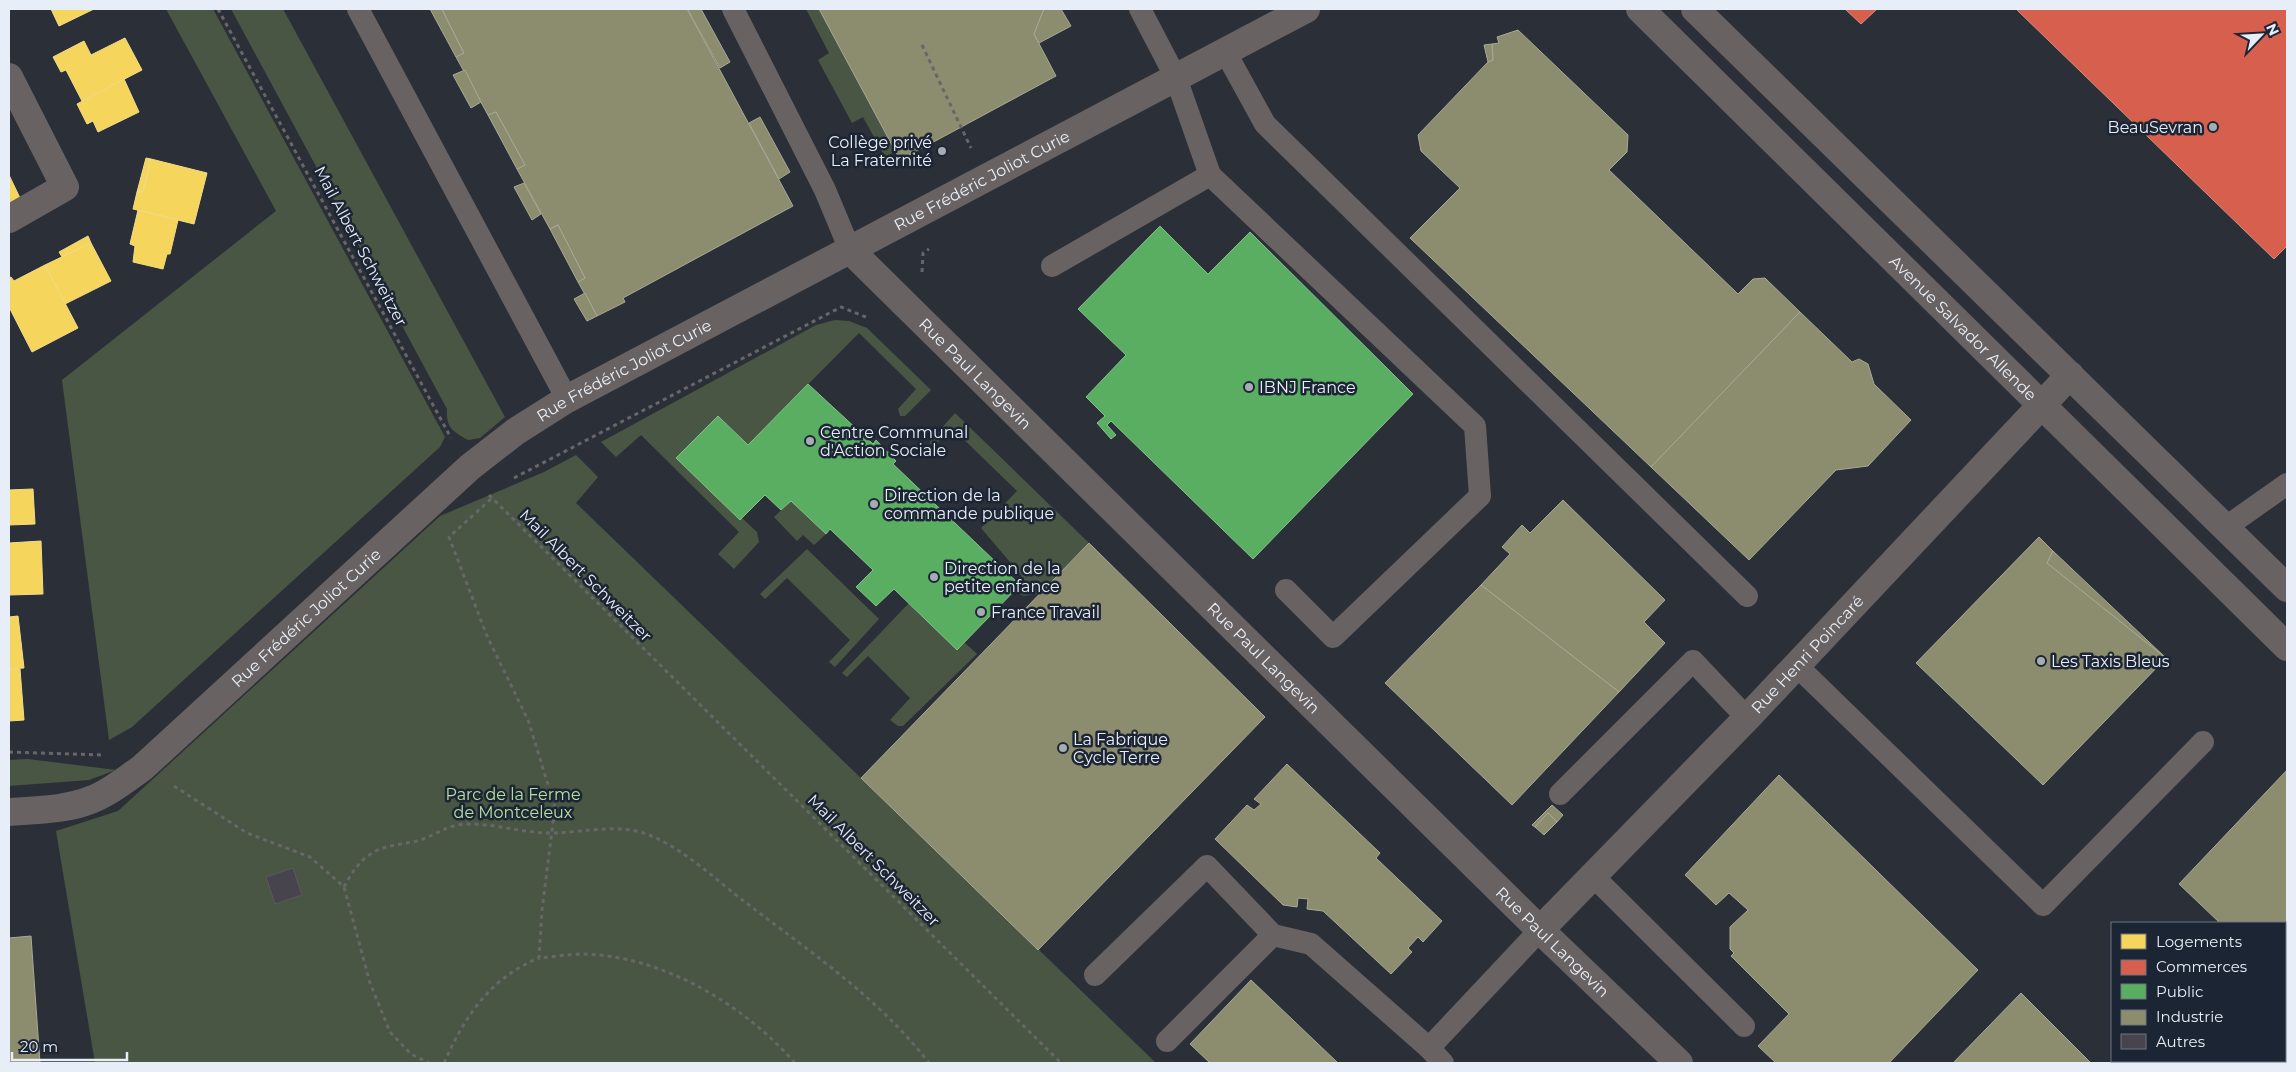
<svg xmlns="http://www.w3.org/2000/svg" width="2296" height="1072" viewBox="0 0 2296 1072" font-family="Montserrat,sans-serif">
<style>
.green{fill:#495643}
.homes{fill:#f6d55c;stroke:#f2dc8a}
.shops{fill:#d6604d;stroke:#db8b80}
.public{fill:#5aae61;stroke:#85c18e}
.industry{fill:#8c8c6e;stroke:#a8a997}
.building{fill:#48444d;stroke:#59595f}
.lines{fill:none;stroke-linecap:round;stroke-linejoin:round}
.path{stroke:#676668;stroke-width:3;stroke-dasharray:4 4;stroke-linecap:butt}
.service{stroke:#686262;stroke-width:22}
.minor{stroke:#686262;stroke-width:28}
.poi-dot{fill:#a6acb4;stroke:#1c2533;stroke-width:2}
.labels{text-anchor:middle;stroke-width:5;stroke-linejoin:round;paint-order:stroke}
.poi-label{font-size:16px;fill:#e8eef7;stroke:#1c2533;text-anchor:start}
.street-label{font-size:16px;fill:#e8eef7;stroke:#1c2533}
.park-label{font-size:16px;fill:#b8e0a1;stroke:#1c2533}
</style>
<rect width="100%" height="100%" fill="#2b3038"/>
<g class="green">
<path d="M166,9H213L445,437L440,447L132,727L109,740L62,380L276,211Z"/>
<path d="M231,9H283L505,417L480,438L468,440C452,431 446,428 447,409Z"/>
<path d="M806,9H846L913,142L885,157L863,117L852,123L818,60L829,53Z"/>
<path d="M835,320L849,321L867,328L931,390L905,416H900L898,409L916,389L859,333L748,445L718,416L676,458L740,520L742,518L757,532L759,542L734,569L718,554L739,532L641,435L616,457L601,442L816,325Z"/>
<path d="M955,413L1089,543L1040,593L1024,596L1013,591L1023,581L1021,575L981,528L1017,491L952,428L935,445L930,444V441Z"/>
<path d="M576,455L598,477L576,503L1156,1063H95L56,831L118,811L440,516L544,472Z"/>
<path d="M791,501L826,534L814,545L803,535L797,541L774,517Z"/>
<path d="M807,549L879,619L835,667L829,662L850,640L787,578L765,599L760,594Z"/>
<path d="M909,603L957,650L965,643L977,654L903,726H898L890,720L910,698L868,656L847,677L842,673Z"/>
<path d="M28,759L116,770L89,780L9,786V760Z"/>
</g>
<g class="homes">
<path d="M51,9H94L59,26Z"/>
<path d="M125,38L142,70L82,101L66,70L61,72L53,57L84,41L91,55Z"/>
<path d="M124,79L139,112L98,132L93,121L87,124L77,104Z"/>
<path d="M146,158L151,159L143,192H137Z"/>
<path d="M151,159L207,173L194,224L133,209L137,192H143Z"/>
<path d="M9,175L20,198L9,204Z"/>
<path d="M138,210L178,220L170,254H167L163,269L133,262L135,246L130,244Z"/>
<path d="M88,236L91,243L62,257L59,252Z"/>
<path d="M91,243L111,281L65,304L45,265Z"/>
<path d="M45,265L78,328L32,352L9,307V278L11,277L14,281Z"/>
<path d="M33,489L35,524L9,525V490Z"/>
<path d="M41,541L43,594L9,595V543Z"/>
<path d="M18,616L24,668L9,669V617Z"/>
<path d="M9,669H20L24,720L9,721Z"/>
</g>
<g class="shops">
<path d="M1845,9H1877L1861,24Z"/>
<path d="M2016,9H2287V246L2274,259Z"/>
</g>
<g class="public">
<path d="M1160,226L1208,274L1250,232L1413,394L1253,559L1111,421L1107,425L1116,435L1111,439L1097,423L1105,416L1086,397L1126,355L1078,309Z"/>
<path d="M808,384L873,444L876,440L896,461L893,464L1020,585L957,650L894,589L876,606L856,587L873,570L830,529L826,534L791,501L781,510L765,495L740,520L676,458L718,416L748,445Z"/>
</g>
<g class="industry">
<path d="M430,9H442L464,53L456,57Z"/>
<path d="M442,9H687L793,206L623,298L625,302L597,316L578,282L585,278L558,225L550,229L517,169L525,165L496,112L488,115L456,57L464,53Z"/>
<path d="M690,9H701L730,62L720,68L688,10Z"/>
<path d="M819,9H1044L1034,34L1056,76L900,160Z"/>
<path d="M1044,9H1061L1071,26L1039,43L1034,34Z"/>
<path d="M1518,30L1628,135L1627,152L1609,170L1738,294L1753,279L1765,278L1800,312L1651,467L1410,238L1460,188L1421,151L1418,135L1488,62L1493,60L1492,44L1499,43L1497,37Z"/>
<path d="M1492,44L1493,60L1488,62L1484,45Z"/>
<path d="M465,70L481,102L471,108L453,75Z"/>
<path d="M496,112L525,165L517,169L488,115Z"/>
<path d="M760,117L790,172L779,179L749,123Z"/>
<path d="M524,183L541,214L532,220L514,187Z"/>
<path d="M558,225L585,278L578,282L550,229Z"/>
<path d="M585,293L597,316L587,321L574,299Z"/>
<path d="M1800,312L1852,362L1859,359L1868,364L1874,384L1911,420L1868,466L1836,470L1749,560L1651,467Z"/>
<path d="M1563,500L1665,600L1644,622L1665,643L1619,692L1481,585L1510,554L1502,547L1522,525L1530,533Z"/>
<path d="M2039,537L2053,551L2047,563L2166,658L2043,785L1916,663Z"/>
<path d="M1089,543L1265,717L1038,950L861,778Z"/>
<path d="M2053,551L2166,658L2047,563Z"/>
<path d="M1481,585L1619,692L1512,805L1385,683Z"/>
<path d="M1287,764L1380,853L1376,858L1442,921L1423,942L1418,937L1408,948L1412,952L1391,974L1323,911L1307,909L1308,899L1298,898L1297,907L1283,905L1215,839L1247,805L1254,810L1261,804L1254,799Z"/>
<path d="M2287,770V989L2285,986V923H2220L2179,884Z"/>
<path d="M1779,775L1978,970L1889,1063H1776L1758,1046L1789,1014L1731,956L1734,953L1730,949V927L1748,910L1729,893L1716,905L1685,875Z"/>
<path d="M1552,805L1563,815L1557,822L1548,813L1535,827L1532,825Z"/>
<path d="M1548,813L1557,822L1544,835L1535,827Z"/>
<path d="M31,936L40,1063H9V938Z"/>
<path d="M1251,980L1338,1063H1210L1190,1044Z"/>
<path d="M2021,993L2091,1063H1953Z"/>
</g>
<path class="building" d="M293,868L302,895L275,904L266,877Z"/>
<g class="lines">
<g class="path">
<path d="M218,9L451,438"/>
<path d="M922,45L971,148"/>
<path d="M922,272L923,253L929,249"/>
<path d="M514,478L841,307L868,318"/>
<path d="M489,495L1061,1063"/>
<path d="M491,499L449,537L487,636L528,720L555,807L542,910L539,958C553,957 568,954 581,954C662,955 743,1004 795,1063"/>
<path d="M9,752L101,755"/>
<path d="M174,786L247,833L310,857L344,887L370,983L390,1032L411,1054L429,1063"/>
<path d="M344,887C353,870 363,855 383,848C394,844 408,844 420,840C439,834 447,824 469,824C498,824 526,834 555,833C584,832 621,823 649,835C684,849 715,879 745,902C809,951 879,998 929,1063"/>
<path d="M444,1063C465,1016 490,978 539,958"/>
</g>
<g class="service">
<path d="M358,9L567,399"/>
<path d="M733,9L825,190L850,250"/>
<path d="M1226,53L1265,124L1747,596"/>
<path d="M1210,175L1475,426L1480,496L1333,637L1286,590"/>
<path d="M1052,266L1210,175L1176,78L1140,9"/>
<path d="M2226,527L2287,484"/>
<path d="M1797,666L2043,905L2203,742"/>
<path d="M1560,794L1693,661L1747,718"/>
<path d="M1594,877L1744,1026"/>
<path d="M1095,975L1207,866L1273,935L1311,944L1429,1048"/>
<path d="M1167,1041L1273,935"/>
<path d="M2190,1061L2193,1063"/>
<path d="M1443,1063L1429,1048L1540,930"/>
</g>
<g class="minor">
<path id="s1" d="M1640,9L2287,647"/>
<path d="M1695,9L2287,588"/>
<path d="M9,77L65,187L9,219"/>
<path id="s2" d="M850,250L1540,930L1679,1063"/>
<path id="s3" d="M9,812C37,810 67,810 93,799C111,792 126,779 142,768L470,467L515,432L567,399L1306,9"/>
<path id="s4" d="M1540,930L1747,718L2070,375"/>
</g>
</g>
<g class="poi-dot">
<circle cx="2213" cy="127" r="5"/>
<circle cx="942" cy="151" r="5"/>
<circle cx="1249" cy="387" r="5"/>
<circle cx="810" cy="441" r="5"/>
<circle cx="874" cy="504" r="5"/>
<circle cx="934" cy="577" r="5"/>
<circle cx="981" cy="612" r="5"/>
<circle cx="2041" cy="661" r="5"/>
<circle cx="1063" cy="748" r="5"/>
</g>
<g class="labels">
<g class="poi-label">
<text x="2203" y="133" text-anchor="end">BeauSevran</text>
<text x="932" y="148" text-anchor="end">Collège privé<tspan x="932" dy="18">La Fraternité</tspan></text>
<text x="1259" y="393">IBNJ France</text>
<text x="820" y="438">Centre Communal<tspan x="820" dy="18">d'Action Sociale</tspan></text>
<text x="884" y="501">Direction de la<tspan x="884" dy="18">commande publique</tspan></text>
<text x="944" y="574">Direction de la<tspan x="944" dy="18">petite enfance</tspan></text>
<text x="991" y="618">France Travail</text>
<text x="2051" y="667">Les Taxis Bleus</text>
<text x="1073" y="745">La Fabrique<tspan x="1073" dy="18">Cycle Terre</tspan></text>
</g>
<g class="street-label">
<text dy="6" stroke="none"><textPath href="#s3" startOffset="1176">Rue Frédéric Joliot Curie</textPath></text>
<text transform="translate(361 246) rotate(62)" y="6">Mail Albert Schweitzer</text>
<text dy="6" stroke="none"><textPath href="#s1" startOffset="454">Avenue Salvador Allende</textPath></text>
<text dy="6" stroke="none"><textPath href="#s3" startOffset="771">Rue Frédéric Joliot Curie</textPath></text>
<text dy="6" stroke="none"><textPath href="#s2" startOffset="176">Rue Paul Langevin</textPath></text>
<text transform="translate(586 575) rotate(45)" y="6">Mail Albert Schweitzer</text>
<text dy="6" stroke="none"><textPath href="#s3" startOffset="366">Rue Frédéric Joliot Curie</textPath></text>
<text dy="6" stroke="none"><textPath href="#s4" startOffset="384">Rue Henri Poincaré</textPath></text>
<text dy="6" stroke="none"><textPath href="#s2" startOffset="581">Rue Paul Langevin</textPath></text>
<text transform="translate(874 860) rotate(45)" y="6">Mail Albert Schweitzer</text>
<text dy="6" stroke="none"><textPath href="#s2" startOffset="986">Rue Paul Langevin</textPath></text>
</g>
<g class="park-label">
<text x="513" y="800">Parc de la Ferme<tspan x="513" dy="18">de Montceleux</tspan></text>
</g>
</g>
<rect width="2296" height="1072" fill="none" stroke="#e8eef7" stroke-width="20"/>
<rect x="2111" y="922" width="175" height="140" fill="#1c2533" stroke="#6e7581"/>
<rect x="2121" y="934" width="25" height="15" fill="#f6d55c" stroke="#6e7581"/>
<text x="2156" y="947" font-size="15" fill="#e8eef7">Logements</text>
<rect x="2121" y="960" width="25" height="15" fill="#d6604d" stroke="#6e7581"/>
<text x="2156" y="972" font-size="15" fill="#e8eef7">Commerces</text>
<rect x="2121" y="984" width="25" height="15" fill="#5aae61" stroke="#6e7581"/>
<text x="2156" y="997" font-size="15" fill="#e8eef7">Public</text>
<rect x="2121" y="1010" width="25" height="15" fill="#8c8c6e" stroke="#6e7581"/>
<text x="2156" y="1022" font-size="15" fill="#e8eef7">Industrie</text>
<rect x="2121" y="1034" width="25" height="15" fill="#48444d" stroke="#6e7581"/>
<text x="2156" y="1047" font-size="15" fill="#e8eef7">Autres</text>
<g transform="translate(2261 35) rotate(65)" stroke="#1c2533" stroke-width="4" paint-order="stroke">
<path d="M0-4L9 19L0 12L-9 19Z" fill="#e8eef7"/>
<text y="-8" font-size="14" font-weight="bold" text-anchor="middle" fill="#e8eef7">N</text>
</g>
<path d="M12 1052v8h115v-8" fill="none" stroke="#e8eef7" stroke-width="2.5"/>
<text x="20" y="1052" font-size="15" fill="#e8eef7" stroke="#1c2533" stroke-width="4" paint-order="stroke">20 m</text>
</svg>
